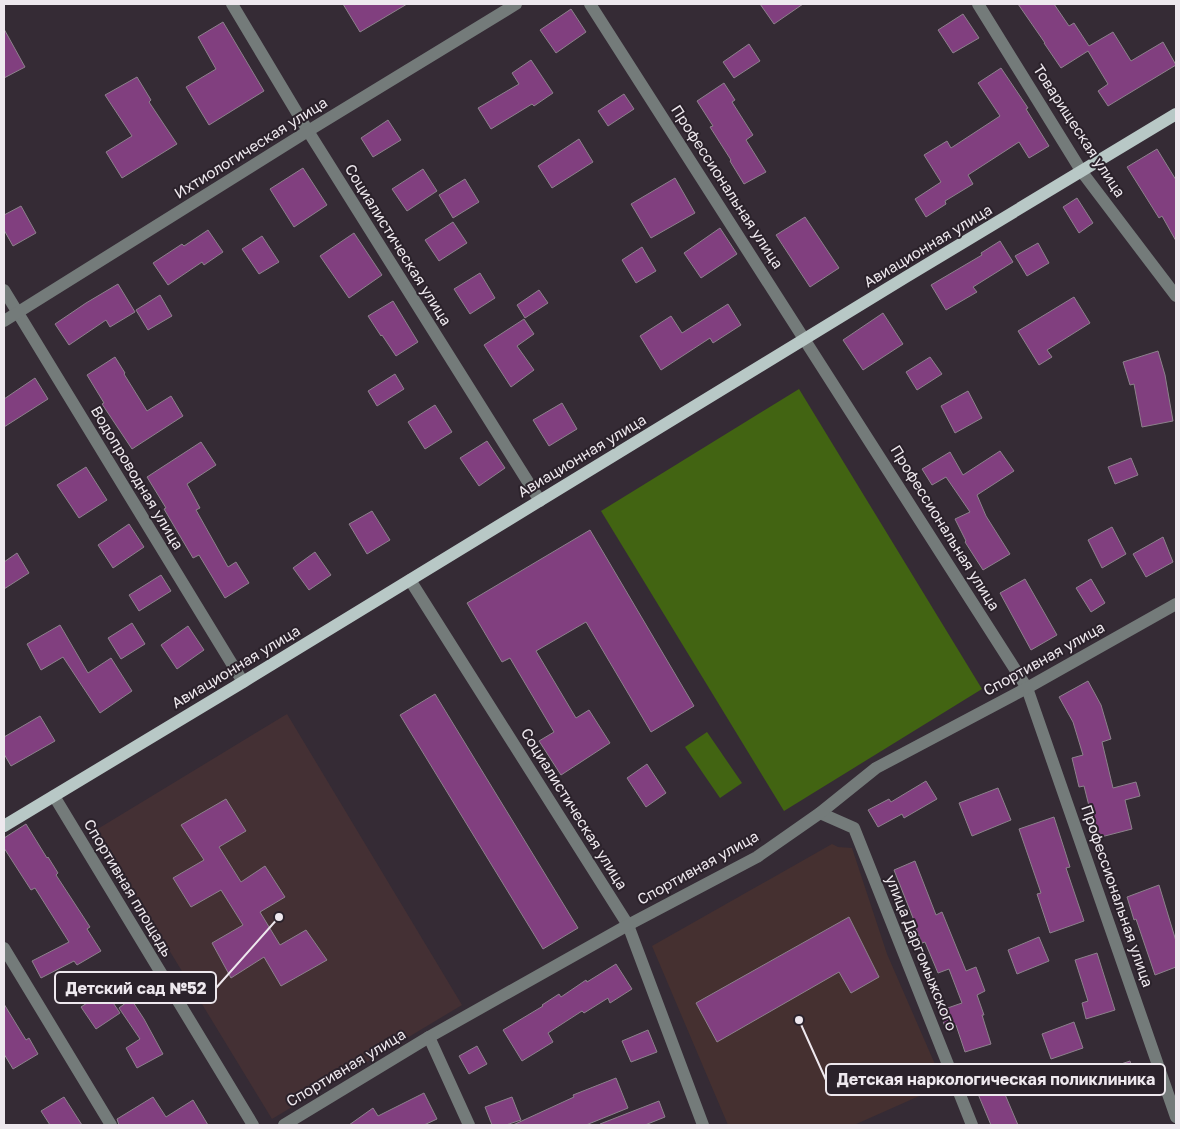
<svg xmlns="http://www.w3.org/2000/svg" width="1180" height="1129" viewBox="0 0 1180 1129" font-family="'Golos Text',sans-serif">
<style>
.education{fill:#443034}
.medical{fill:#453030}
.green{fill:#426412}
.building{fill:#813f7f;stroke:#8d818c}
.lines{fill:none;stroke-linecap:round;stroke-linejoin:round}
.minor{stroke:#747b7a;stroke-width:12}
.major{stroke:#b8c8c6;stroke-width:12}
.labels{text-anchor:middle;stroke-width:4;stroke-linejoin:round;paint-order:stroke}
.street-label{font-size:15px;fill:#eee8ee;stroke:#2b222b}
.leader{fill:none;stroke:#eee8ee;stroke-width:2}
.callout-dot{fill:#eee8ee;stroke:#2b222b;stroke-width:2}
.callout{fill:#2b222b;stroke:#eee8ee;stroke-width:2}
.callout-label{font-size:16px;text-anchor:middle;font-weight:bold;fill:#eee8ee}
</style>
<rect width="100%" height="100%" fill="#352b35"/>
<path class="education" d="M287,714L462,1005L272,1119L96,830Z"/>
<path class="medical" d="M832,844L838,847L852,848L887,954L944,1085L854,1125H728L652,946Z"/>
<g class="green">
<path d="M799,389L982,689L784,811L601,511Z"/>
<path d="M707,732L742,783L720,798L685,747Z"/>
</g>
<g class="building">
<path d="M343,4H407L360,32Z"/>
<path d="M760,4H803L774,24Z"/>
<path d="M1018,4H1054L1069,26L1074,23L1089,46L1113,32L1131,61L1163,42L1176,65L1108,106L1098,91L1108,84L1088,51L1061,68L1044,43H1045Z"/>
<path d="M571,9L586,32L556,53L540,30Z"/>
<path d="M963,14L979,38L953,53L938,30Z"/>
<path d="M223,22L264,91L209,125L186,87L216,69L198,37Z"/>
<path d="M4,29L25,67L4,78Z"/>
<path d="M749,44L760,61L734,78L723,62Z"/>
<path d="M531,60L553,93L534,106L532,104L491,129L478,108L519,84L512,73Z"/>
<path d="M1001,68L1028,108L1026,109L1049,146L1029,158L1019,142L968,175L973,184L945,201L946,204L926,217L915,199L941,182L924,155L947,141L951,148L1000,116L978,83Z"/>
<path d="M137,77L151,100L149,102L177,144L122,178L106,152L132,136L105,95Z"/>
<path d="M724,83L735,100L732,102L753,135L746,140L766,172L744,184L730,161L731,160L710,127L713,126L697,101Z"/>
<path d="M624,94L634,109L608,126L598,111Z"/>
<path d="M388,120L401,140L373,157L361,138Z"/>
<path d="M579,139L593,162L552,188L538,166Z"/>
<path d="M1157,149L1176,180V241L1162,216L1159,218L1127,167Z"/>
<path d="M303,168L327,205L294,227L270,189Z"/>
<path d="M423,169L437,191L407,211L392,189Z"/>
<path d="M675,178L695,213L651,238L631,204Z"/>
<path d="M465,179L479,202L453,218L439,195Z"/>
<path d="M1077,198L1093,223L1079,233L1063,207Z"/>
<path d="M21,206L36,233L13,246L4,230V215Z"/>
<path d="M805,217L839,268L810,287L776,235Z"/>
<path d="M453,222L467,243L439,261L425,240Z"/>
<path d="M720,228L737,254L701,278L684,253Z"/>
<path d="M208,230L223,252L204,265L202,262L168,285L153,263L182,244L184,246Z"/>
<path d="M354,233L382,275L349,298L320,256Z"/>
<path d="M262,236L279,262L259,274L242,249Z"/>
<path d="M1000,241L1013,262L973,287L977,292L946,310L931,285L982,255L981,253Z"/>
<path d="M1038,243L1049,263L1027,276L1015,256Z"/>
<path d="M642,247L656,271L636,283L622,260Z"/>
<path d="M480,273L495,298L470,314L454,289Z"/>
<path d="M118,284L135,312L110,327L106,320L69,345L55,324L86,303Z"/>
<path d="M539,290L548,303L525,318L517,305Z"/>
<path d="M160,295L172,316L148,330L136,310Z"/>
<path d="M1074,297L1090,323L1047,350L1052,357L1039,365L1018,331Z"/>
<path d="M393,301L418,342L396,356L382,335L381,336L368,316Z"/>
<path d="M728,304L741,325L713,343L710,338L661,370L640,336L671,316L682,333Z"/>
<path d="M883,313L903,344L863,370L843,340Z"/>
<path d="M524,319L534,334L517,346L534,370L511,387L484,345Z"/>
<path d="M1158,351L1165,375L1173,421L1142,427L1134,384L1130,385L1123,362Z"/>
<path d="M115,357L125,373L124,374L147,411L171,396L183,416L132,449L102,404L104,403L87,375Z"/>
<path d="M930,357L942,374L917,390L906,372Z"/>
<path d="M395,374L404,389L377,406L368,391Z"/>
<path d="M35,378L48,399L4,427V399Z"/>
<path d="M968,391L982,418L955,433L941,406Z"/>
<path d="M562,403L577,429L549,446L533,420Z"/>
<path d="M435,405L452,432L425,449L408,422Z"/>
<path d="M487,441L505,468L479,486L460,458Z"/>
<path d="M201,442L216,465L187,484L200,508L196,510L228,567L236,562L249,583L225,598L199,555L193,558L164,509L166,508L147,477Z"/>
<path d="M1000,451L1014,471L977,495L986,516L1010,554L983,570L965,542L966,541L955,519L970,512L946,477L932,485L922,469L950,452L963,475Z"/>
<path d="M1131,458L1138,475L1115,484L1108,467Z"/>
<path d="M86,467L107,500L79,518L57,485Z"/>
<path d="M372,511L390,540L367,554L349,524Z"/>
<path d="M129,524L144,547L113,568L98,545Z"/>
<path d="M1112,527L1126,554L1102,568L1088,540Z"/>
<path d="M590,530L694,706L651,732L586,622L536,651L576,718L589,710L610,743L561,775L539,741L554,732L510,658L502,662L467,603Z"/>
<path d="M1163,537L1173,562L1146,577L1133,554Z"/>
<path d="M315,552L331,575L309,590L293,568Z"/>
<path d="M17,553L29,573L4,589V562Z"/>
<path d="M161,575L171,591L139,611L129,595Z"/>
<path d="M1025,579L1057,635L1031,650L1000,593Z"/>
<path d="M1091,579L1105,603L1091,612L1076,588Z"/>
<path d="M132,623L145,644L121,659L108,638Z"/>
<path d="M60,625L88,673L111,658L132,691L100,713L63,657L41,670L27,644Z"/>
<path d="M188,626L204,650L177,669L161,645Z"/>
<path d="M1088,681L1101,705L1111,739L1102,742L1113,788L1136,782L1140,796L1125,800L1132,829L1097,838L1084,786L1079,787L1072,758L1083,755L1073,722L1059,697Z"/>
<path d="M435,694L578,928L543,949L400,715Z"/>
<path d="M40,716L55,741L11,766L4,754V737Z"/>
<path d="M647,764L666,793L646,807L627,778Z"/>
<path d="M926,781L937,799L904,818L902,814L878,827L868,810L889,799L891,802Z"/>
<path d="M998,788L1011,820L972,836L959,803Z"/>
<path d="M226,799L246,831L219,847L241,882L265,866L285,897L260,912L280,945L306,930L327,960L281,986L264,957L231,978L212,943L243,925L221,890L191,907L173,878L204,860L181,825Z"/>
<path d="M1054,817L1070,867L1066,868L1084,921L1050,933L1037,894L1041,893L1019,829Z"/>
<path d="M26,824L47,858L48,857L58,873L56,875L90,927L87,929L101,951L77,965L74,961L41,978L32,961L69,942L35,888L31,890L4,848V838Z"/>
<path d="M915,861L936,915L942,912L966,971L976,967L985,991L977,995L984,1015H982L991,1044L965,1052L956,1025L946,1029L939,1011L962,1003L949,969L938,973L925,942L922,943L914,924L915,923L894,870Z"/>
<path d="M1159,885L1176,941V967L1155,975L1136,919L1134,920L1127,897Z"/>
<path d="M849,917L879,977L851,993L839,972L717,1042L696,1003Z"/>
<path d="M1039,937L1049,961L1017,974L1008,950Z"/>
<path d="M1097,953L1115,1010L1086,1019L1082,1003L1088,1001L1075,960Z"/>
<path d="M616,964L632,989L610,1003L608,998L584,1013L582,1011L548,1033L553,1042L522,1061L503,1030L543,1006L542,1005L559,994L561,997L586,980L587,982Z"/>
<path d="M105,991L120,1013L96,1029L81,1007Z"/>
<path d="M131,999L144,1019L163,1054L137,1068L126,1048L140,1039L119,1008Z"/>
<path d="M4,1004L26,1040L29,1038L38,1054L13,1069L4,1054Z"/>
<path d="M1074,1022L1083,1048L1051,1059L1042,1034Z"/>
<path d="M648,1030L657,1052L631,1062L622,1041Z"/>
<path d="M477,1046L487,1064L469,1074L459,1056Z"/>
<path d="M1130,1061L1135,1076L1115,1083L1109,1068Z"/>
<path d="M616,1078L628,1108L586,1125H513L574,1097L573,1095Z"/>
<path d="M1001,1085L1018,1125H991L978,1094Z"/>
<path d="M424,1093L437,1119L424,1125H349L373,1108L378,1116Z"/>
<path d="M64,1097L82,1125H50L41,1111Z"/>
<path d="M153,1097L166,1117L193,1100L208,1125H119L117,1119Z"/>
<path d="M512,1097L521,1120L506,1125H492L485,1107Z"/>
<path d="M659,1101L665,1117L645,1125H600V1124Z"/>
</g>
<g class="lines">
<g class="minor">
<path d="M232,4L308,131L540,501"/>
<path d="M590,4L1027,688L1176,1117"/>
<path d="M978,4L1082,172L1176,296"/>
<path d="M4,290L243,682"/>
<path d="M4,321L308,131L516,4"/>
<path d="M410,580L628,925L703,1125"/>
<path d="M54,796L253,1125"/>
<path d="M820,813L854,828L972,1125"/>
<path d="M4,948L111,1125"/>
<path d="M429,1037L469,1125"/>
<path d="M284,1125L429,1037L628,925L757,857L820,813L876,768L1027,688L1176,604"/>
</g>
<path class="major" d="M4,826L243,682L906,277L1176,114"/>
</g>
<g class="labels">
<g class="street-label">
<text transform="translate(1079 131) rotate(57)" y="5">Товарищеская улица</text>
<text transform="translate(251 148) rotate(-32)" y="5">Ихтиологическая улица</text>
<text transform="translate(727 187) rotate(57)" y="5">Профессиональная улица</text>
<text transform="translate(398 245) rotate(58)" y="5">Социалистическая улица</text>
<text transform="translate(928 246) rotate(-31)" y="5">Авиационная улица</text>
<text transform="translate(582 456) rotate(-31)" y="5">Авиационная улица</text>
<text transform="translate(137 478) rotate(59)" y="5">Водопроводная улица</text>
<text transform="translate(945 528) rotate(58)" y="5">Профессиональная улица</text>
<text transform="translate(1044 659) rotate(-29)" y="5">Спортивная улица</text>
<text transform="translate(236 667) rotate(-31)" y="5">Авиационная улица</text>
<text transform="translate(574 809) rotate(58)" y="5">Социалистическая улица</text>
<text transform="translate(698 868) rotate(-29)" y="5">Спортивная улица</text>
<text transform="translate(128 888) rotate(59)" y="5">Спортивная площадь</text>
<text transform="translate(1117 896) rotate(71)" y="5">Профессиональная улица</text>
<text transform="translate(921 953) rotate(68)" y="5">улица Даргомыжского</text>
<text transform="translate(346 1068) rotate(-31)" y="5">Спортивная улица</text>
</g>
</g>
<path class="leader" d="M279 917L216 988M799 1020L826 1080"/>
<g class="callout-dot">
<circle cx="279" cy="917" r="5"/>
<circle cx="799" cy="1020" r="5"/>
</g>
<g class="callout">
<rect x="55" y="972" width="161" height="31" rx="5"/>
<rect x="826" y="1064" width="339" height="31" rx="5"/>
</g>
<g class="callout-label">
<text x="136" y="994">Детский сад №52</text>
<text x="996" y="1085">Детская наркологическая поликлиника</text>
</g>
<rect width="1180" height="1129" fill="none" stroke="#eee8ee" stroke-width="10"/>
</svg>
